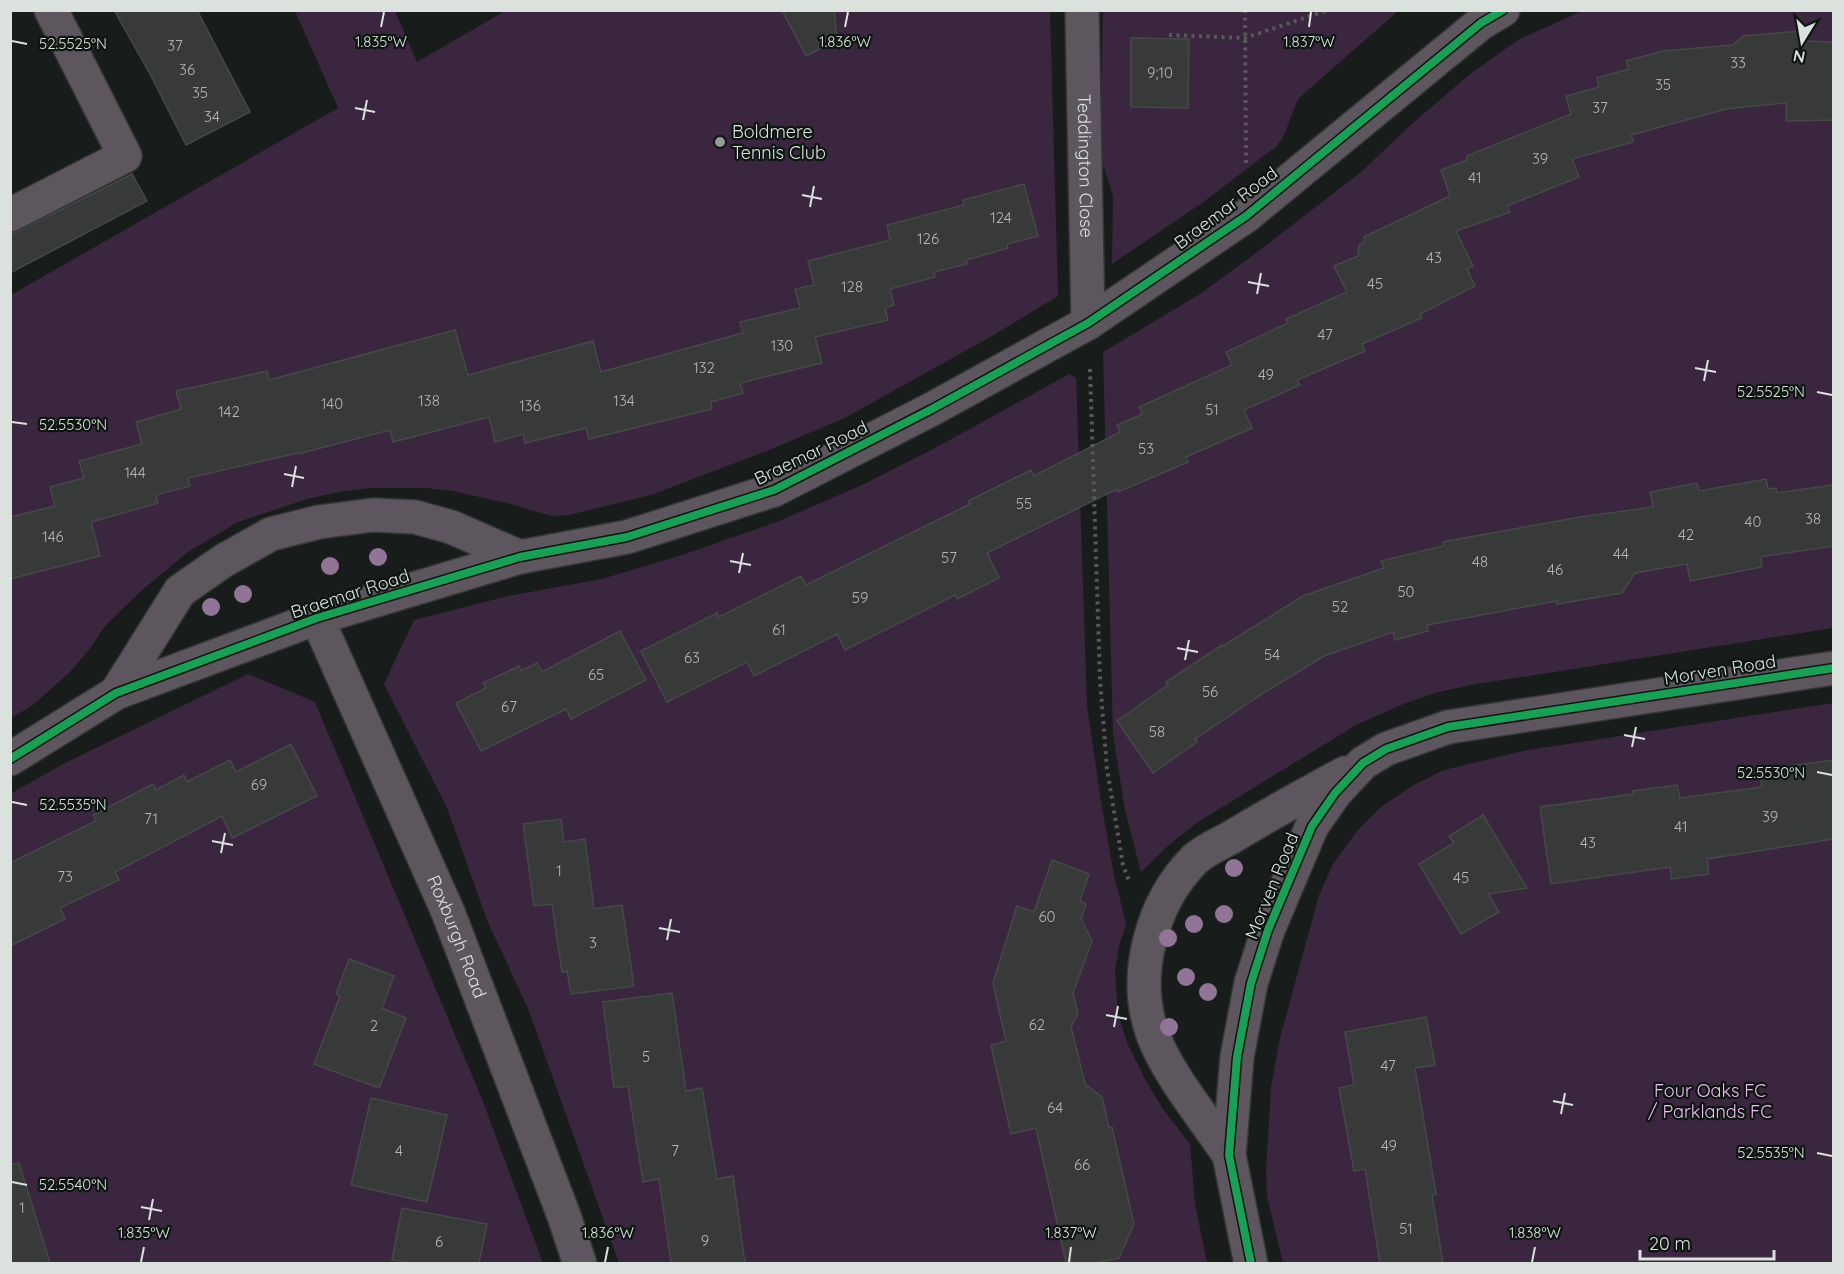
<svg xmlns="http://www.w3.org/2000/svg" width="1844" height="1274" viewBox="0 0 1844 1274" font-family="Quicksand,sans-serif">
<style>
.green{fill:#3b263f}
.building{fill:#373a38;stroke:#454947;stroke-width:1.5}
.lines{fill:none;stroke-linecap:round;stroke-linejoin:round}
.minor-casing{stroke:#343735;stroke-width:36}
.path{stroke:#5b585c;stroke-width:4;stroke-dasharray:3 4.5;stroke-linecap:butt}
.minor{stroke:#5e565f;stroke-width:33}
.cycleway-casing{stroke:#0d1510;stroke-width:11}
.cycleway{stroke:#1a9f57;stroke-width:8}
.tree{fill:#907596}
.ticks{fill:none;stroke:#dbe1dd;stroke-width:2}
.poi-dot{fill:#979c99;stroke:#0d1510;stroke-width:2}
.labels{text-anchor:middle;stroke-width:4.5;stroke-linejoin:round;paint-order:stroke}
.number-label{font-size:15px;fill:#b2b7b4}
.poi-label{font-size:18px;fill:#dbe1dd;stroke:#0d1510;text-anchor:start}
.street-label{font-size:18px;fill:#dbe1dd;stroke:#0d1510}
.park-label{font-size:18px;fill:#f3befc;stroke:#0d1510}
.ticks-label{font-size:15px;text-anchor:middle;fill:#dbe1dd;stroke:#0d1510;stroke-width:4.5;stroke-linejoin:round;paint-order:stroke}
</style>
<rect width="100%" height="100%" fill="#181c1a"/>
<g class="green">
<path d="M1584,10L1833,11V628L1471,685L1435,693L1406,703L1356,725L1198,822L1169,845L1141,872L1125,810L1113,734L1103,352L1200,294L1256,253L1361,172L1414,122L1470,74L1518,40Z"/>
<path d="M295,11H395L417,62L505,11H1050L1058,296L992,336L845,418L769,450L651,495L569,515L551,516L507,503L452,491L426,488H371L339,492L307,499L238,522L188,552L142,590L105,626L89,650L70,672L33,705L11,718V295L338,108Z"/>
<path d="M1103,11H1398L1298,99L1284,135L1277,146L1202,203L1112,264L1113,196L1100,155Z"/>
<path d="M1069,374L1076,378L1087,706L1101,801L1114,875L1126,924L1119,946L1115,972L1118,1014L1128,1045L1146,1081L1163,1109L1190,1144L1195,1204L1207,1263H619L529,1011L487,920L447,808L384,684L414,620L508,596L602,579L688,553L779,521L862,485L937,447Z"/>
<path d="M248,674L315,702L482,1099L543,1263H11L10,794L65,763Z"/>
<path d="M1833,703V1263H1283L1267,1196L1266,1170L1271,1087L1280,1038L1319,895L1333,864L1357,831L1381,807L1412,786L1444,770L1523,751Z"/>
</g>
<g class="building">
<path d="M114,10H197L250,112L186,145L150,74Z"/>
<path d="M782,10H834L837,40L806,56Z"/>
<path d="M1801,31L1808,41L1833,42V120L1786,121V103L1726,109L1631,135L1633,142L1572,159L1579,177L1507,206L1510,212L1456,231L1473,266L1467,269L1475,286L1420,314L1422,318L1362,344L1365,351L1297,380L1300,385L1244,410L1252,428L1186,457L1188,462L1118,492L1117,489L987,553L999,578L957,599L955,595L845,650L837,634L754,676L747,662L667,702L641,651L717,613L719,617L801,576L806,585L970,504L968,501L1031,470L1034,476L1120,432L1117,425L1143,414L1139,407L1232,365L1226,352L1288,323L1286,319L1347,292L1334,266L1358,256L1359,245L1365,242L1364,237L1450,196L1441,170L1467,160V156L1571,114L1566,96L1599,87L1597,78L1629,69L1626,61L1663,51L1733,45L1743,36Z"/>
<path d="M1131,38L1189,39L1188,108L1131,107Z"/>
<path d="M132,174L147,201L10,273V235Z"/>
<path d="M1024,184L1038,236L1007,244L1008,248L966,260L967,264L934,272L935,277L890,289L894,305L885,308L888,320L815,337L822,363L740,383L743,393L711,402L712,409L589,439L586,428L525,443L523,434L495,442L489,417L393,442L390,430L298,454L297,453L188,478L190,486L156,495L158,503L91,522L100,556L10,579V517L55,506L50,487L84,478L79,461L142,444L136,422L181,409L176,391L267,371L269,380L455,330L468,375L593,341L601,372L743,333L740,322L800,308L795,289L814,285L808,261L890,240L887,225L964,205L963,200Z"/>
<path d="M1766,479L1768,489L1776,488L1777,493L1833,485V546L1760,557L1762,567L1690,581L1687,564L1635,573L1622,593L1557,604V601L1427,625L1428,631L1395,640L1393,632L1324,656L1262,694L1195,739L1197,742L1153,773L1117,721L1168,685L1166,682L1222,645L1223,646L1303,596L1384,568L1381,561L1443,546V542L1580,517L1653,507L1650,492L1697,483L1699,491Z"/>
<path d="M620,631L646,680L571,719L566,709L481,751L456,703L486,688L483,683L519,666L521,671L537,663L542,672Z"/>
<path d="M291,744L317,796L232,838L222,816L115,872L119,880L60,908L65,919L10,946V863L96,821L93,815L153,784L156,790L184,775L187,782L230,760L236,772Z"/>
<path d="M1833,760V839L1707,859L1709,874L1671,879L1670,867L1551,884L1540,807L1633,794V791L1677,785L1680,798L1762,787L1759,770Z"/>
<path d="M1483,815L1527,888L1488,894L1499,912L1461,934L1419,864L1454,843L1449,836Z"/>
<path d="M561,819L564,842L585,839L594,909L622,905L634,986L571,994L567,971L562,972L552,904L534,906L523,824Z"/>
<path d="M1052,860L1089,874L1080,901L1086,904L1081,919L1092,941L1073,993L1078,1014L1071,1026L1085,1084L1102,1097L1109,1128L1112,1127L1134,1224L1119,1258L1097,1263H1066L1036,1128L1011,1134L991,1045L1006,1041L993,983L1017,906L1034,912Z"/>
<path d="M349,959L394,976L382,1008L406,1018L379,1088L314,1064L340,996L336,994Z"/>
<path d="M672,993L686,1091L702,1088L717,1179L733,1176L745,1263H671L659,1179L643,1182L628,1086L614,1088L603,1002Z"/>
<path d="M1426,1017L1435,1065L1415,1068L1436,1194L1432,1195L1443,1263H1380L1365,1169L1354,1171L1339,1088L1354,1085L1345,1032Z"/>
<path d="M371,1098L447,1115L427,1202L351,1185Z"/>
<path d="M19,1163L50,1263H10V1164Z"/>
<path d="M402,1208L487,1224L479,1263H411L392,1260Z"/>
</g>
<g class="lines">
<g class="minor-casing">
<g id="minor">
<path id="s1" d="M1082,10L1088,323"/>
<path d="M10,215L125,156L51,10"/>
<path id="s2" d="M317,618L448,912L564,1216L580,1264"/>
<path d="M116,693L180,591L223,561L271,534L319,522L373,515L415,517L451,527L520,557"/>
<path d="M10,759L116,693L317,618L520,557L627,537L774,490L932,409L1088,323L1246,216L1481,23L1503,10"/>
<path d="M1229,1155C1205,1119 1165,1071 1152,1032C1132,974 1152,902 1195,859C1205,850 1219,844 1230,838C1268,815 1306,794 1345,773"/>
<path d="M1251,1264L1229,1155L1237,1057L1251,983L1268,930L1312,826L1335,793L1363,763L1386,749L1448,727L1834,668"/>
</g>
</g>
<g class="path">
<path d="M1245,10L1246,163"/>
<path d="M1169,35L1245,38L1328,10"/>
<path d="M1090,369L1100,680L1107,769L1123,865L1129,881"/>
</g>
<use href="#minor" class="minor"/>
<g class="cycleway-casing">
<g id="cycleway">
<path d="M10,759L116,693L317,618L520,557L627,537L774,490L932,409L1088,323L1246,216L1481,23L1503,10"/>
<path d="M1251,1264L1229,1155L1237,1057L1251,983L1268,930L1312,826L1335,793L1363,763L1386,749L1448,727L1834,668"/>
</g>
</g>
<use href="#cycleway" class="cycleway"/>
</g>
<g class="tree">
<circle cx="378" cy="557" r="9"/>
<circle cx="330" cy="566" r="9"/>
<circle cx="243" cy="594" r="9"/>
<circle cx="211" cy="607" r="9"/>
<circle cx="1234" cy="868" r="9"/>
<circle cx="1224" cy="914" r="9"/>
<circle cx="1194" cy="924" r="9"/>
<circle cx="1168" cy="938" r="9"/>
<circle cx="1186" cy="977" r="9"/>
<circle cx="1208" cy="992" r="9"/>
<circle cx="1169" cy="1027" r="9"/>
</g>
<path class="ticks" d="M381,27L384,12M845,27L848,12M1309,27L1311,12M12,41L27,44M355,108L375,112M363,120L367,100M802,195L822,199M810,207L814,186M1248,282L1269,286M1257,294L1261,273M1695,368L1716,372M1704,381L1708,360M1817,392L1832,395M12,422L27,424M284,474L304,478M292,487L296,466M730,561L751,565M739,573L743,553M1177,648L1198,652M1185,660L1189,640M1624,735L1645,739M1632,747L1636,727M1817,772L1832,775M12,802L27,805M212,841L233,845M221,853L225,833M659,928L680,932M667,940L671,919M1106,1015L1127,1019M1114,1027L1118,1006M1553,1101L1573,1105M1561,1114L1565,1093M1817,1153L1832,1156M12,1182L27,1185M141,1207L162,1211M149,1220L153,1199M141,1262L144,1247M605,1262L608,1247M1069,1262L1071,1247M1532,1262L1535,1247"/>
<circle class="poi-dot" cx="720" cy="142" r="6"/>
<g class="labels">
<g class="number-label">
<text x="175" y="51">37</text>
<text x="1738" y="68">33</text>
<text x="187" y="75">36</text>
<text x="1160" y="78">9;10</text>
<text x="1663" y="90">35</text>
<text x="200" y="98">35</text>
<text x="1600" y="113">37</text>
<text x="212" y="122">34</text>
<text x="1540" y="164">39</text>
<text x="1475" y="183">41</text>
<text x="1001" y="223">124</text>
<text x="928" y="244">126</text>
<text x="1434" y="263">43</text>
<text x="1375" y="289">45</text>
<text x="852" y="292">128</text>
<text x="1325" y="340">47</text>
<text x="782" y="351">130</text>
<text x="704" y="373">132</text>
<text x="1266" y="380">49</text>
<text x="429" y="406">138</text>
<text x="624" y="406">134</text>
<text x="332" y="409">140</text>
<text x="530" y="411">136</text>
<text x="1212" y="415">51</text>
<text x="229" y="417">142</text>
<text x="1146" y="454">53</text>
<text x="135" y="478">144</text>
<text x="1024" y="509">55</text>
<text x="1813" y="524">38</text>
<text x="1753" y="527">40</text>
<text x="1686" y="540">42</text>
<text x="53" y="542">146</text>
<text x="1621" y="559">44</text>
<text x="949" y="563">57</text>
<text x="1480" y="567">48</text>
<text x="1555" y="575">46</text>
<text x="1406" y="597">50</text>
<text x="860" y="603">59</text>
<text x="1340" y="612">52</text>
<text x="779" y="635">61</text>
<text x="1272" y="660">54</text>
<text x="692" y="663">63</text>
<text x="596" y="680">65</text>
<text x="1210" y="697">56</text>
<text x="509" y="712">67</text>
<text x="1157" y="737">58</text>
<text x="259" y="790">69</text>
<text x="1770" y="822">39</text>
<text x="151" y="824">71</text>
<text x="1681" y="832">41</text>
<text x="1588" y="848">43</text>
<text x="559" y="876">1</text>
<text x="65" y="882">73</text>
<text x="1461" y="883">45</text>
<text x="1047" y="922">60</text>
<text x="593" y="948">3</text>
<text x="1037" y="1030">62</text>
<text x="374" y="1031">2</text>
<text x="646" y="1062">5</text>
<text x="1388" y="1071">47</text>
<text x="1055" y="1113">64</text>
<text x="1389" y="1151">49</text>
<text x="399" y="1156">4</text>
<text x="675" y="1156">7</text>
<text x="1082" y="1170">66</text>
<text x="22" y="1213">1</text>
<text x="1406" y="1234">51</text>
<text x="705" y="1246">9</text>
<text x="439" y="1247">6</text>
</g>
<g class="poi-label">
<text x="732" y="138">Boldmere<tspan x="732" dy="21">Tennis Club</tspan></text>
</g>
<g class="street-label">
<text dy="6" stroke="none"><textPath href="#s1" startOffset="156">Teddington Close</textPath></text>
<text transform="translate(1226 208) rotate(-37)" y="6">Braemar Road</text>
<text transform="translate(811 453) rotate(-26)" y="6">Braemar Road</text>
<text transform="translate(350 594) rotate(-18)" y="6">Braemar Road</text>
<text transform="translate(1720 670) rotate(-9)" y="6">Morven Road</text>
<text transform="translate(1272 886) rotate(-68)" y="6">Morven Road</text>
<text dy="6" stroke="none"><textPath href="#s2" startOffset="348">Roxburgh Road</textPath></text>
</g>
<g class="park-label">
<text x="1710" y="1097">Four Oaks FC<tspan x="1710" dy="21">/ Parklands FC</tspan></text>
</g>
</g>
<g class="ticks-label">
<text x="381" y="47">1.835°W</text>
<text x="845" y="47">1.836°W</text>
<text x="1309" y="47">1.837°W</text>
<text x="73" y="49">52.5525°N</text>
<text x="1771" y="397">52.5525°N</text>
<text x="73" y="430">52.5530°N</text>
<text x="1771" y="778">52.5530°N</text>
<text x="73" y="810">52.5535°N</text>
<text x="1771" y="1158">52.5535°N</text>
<text x="73" y="1190">52.5540°N</text>
<text x="144" y="1238">1.835°W</text>
<text x="608" y="1238">1.836°W</text>
<text x="1071" y="1238">1.837°W</text>
<text x="1535" y="1238">1.838°W</text>
</g>
<rect width="1844" height="1274" fill="none" stroke="#dbe1dd" stroke-width="24"/>
<g transform="translate(1802 42) rotate(191)" stroke="#0d1510" stroke-width="4.5" paint-order="stroke">
<path d="M0-4.5L10 22L0 15L-10 22Z" fill="#dbe1dd"/>
<text y="-9" font-size="16" font-weight="bold" text-anchor="middle" fill="#dbe1dd">N</text>
</g>
<path d="M1640 1250v9h134v-9" fill="none" stroke="#dbe1dd" stroke-width="3"/>
<text x="1649" y="1250" font-size="18" fill="#dbe1dd" stroke="#0d1510" stroke-width="4.5" paint-order="stroke">20 m</text>
</svg>
